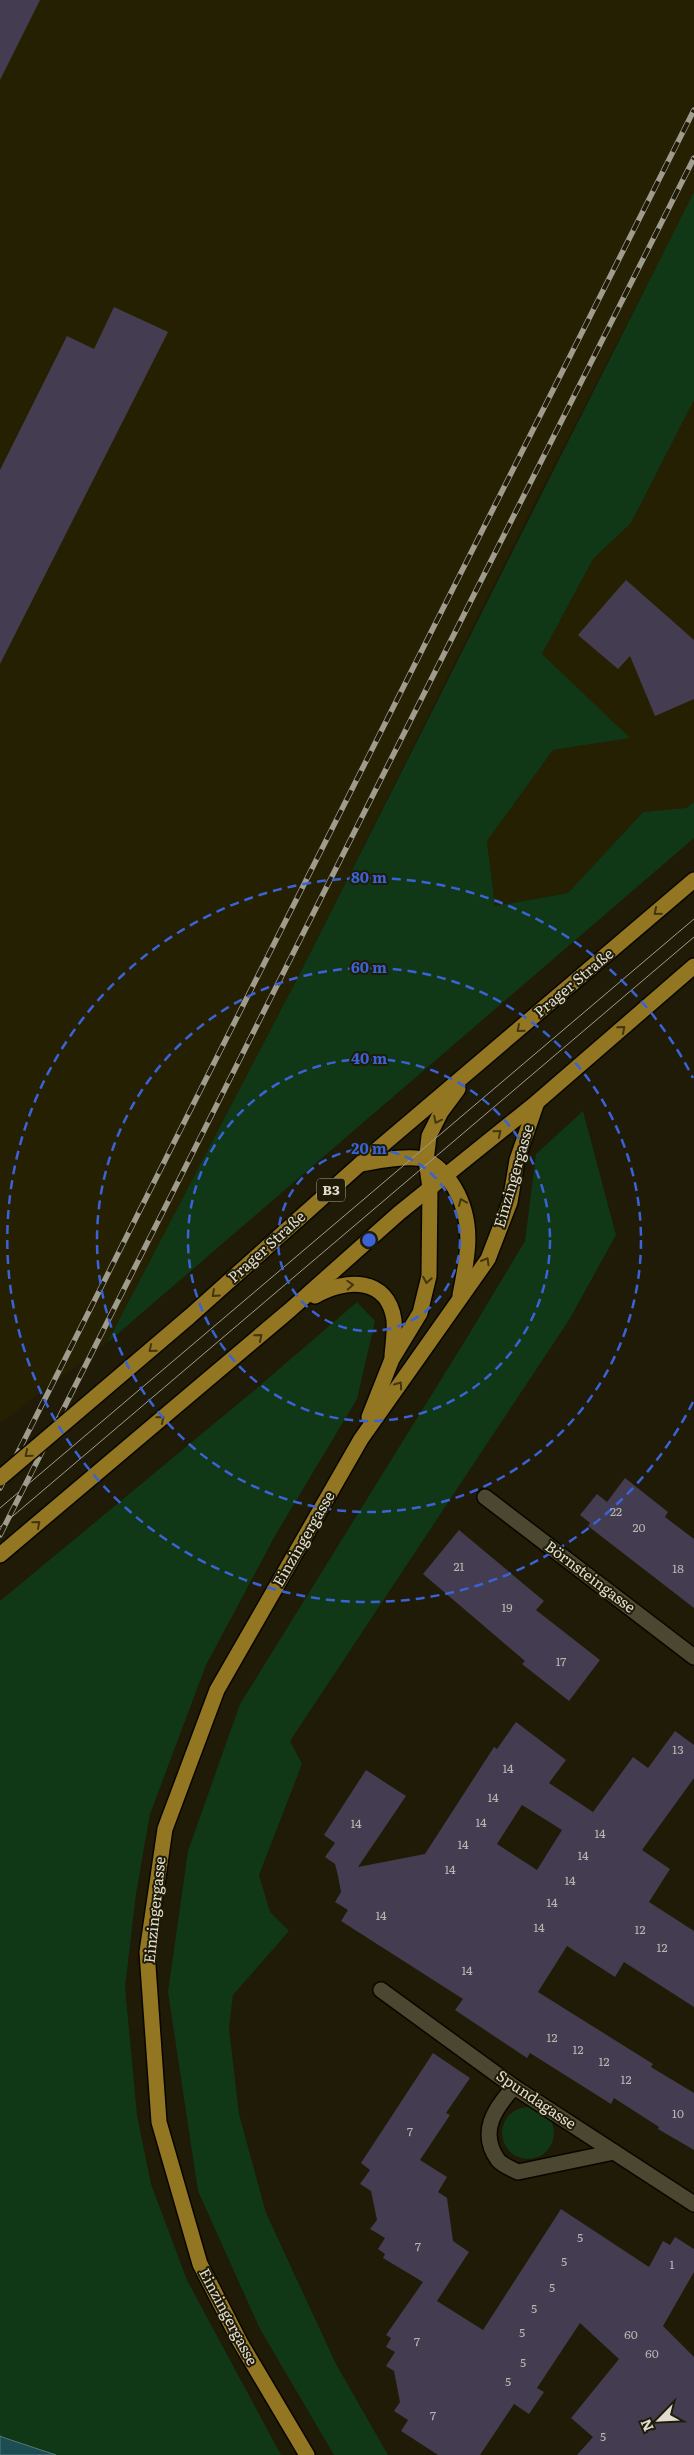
<svg xmlns="http://www.w3.org/2000/svg" width="694" height="2455" viewBox="0 0 694 2455" font-family="Literata,serif">
<style>
.built{fill:#262003}
.green{fill:#103716}
.water{fill:#1b4d53;stroke:#567878}
.building{fill:#443c50;fill-rule:evenodd}
.lines{fill:none;stroke-linecap:round;stroke-linejoin:round}
.minor-casing{stroke:#090600;stroke-width:18}
.major-casing{stroke:#090600;stroke-width:18}
.minor{stroke:#4c4731;stroke-width:15}
.major{stroke:#937621;stroke-width:15}
.tram{stroke:#a09c8d;stroke-width:1}
.rail-casing{stroke:#a09c8d;stroke-width:5.5}
.rail{stroke:#1f1b06;stroke-width:4;stroke-dasharray:11;stroke-linecap:butt}
.major-bridge-casing{stroke:#090600;stroke-width:18;stroke-linecap:butt}
.major-bridge{stroke:#937621;stroke-width:15}
.oneway{stroke:#42360e}
.ring{fill:none;stroke:#3a63d7;stroke-width:2.5;stroke-dasharray:9 6}
.labels{text-anchor:middle;stroke-width:4;stroke-linejoin:round;paint-order:stroke}
.number-label{font-size:12px;fill:#b9b5b0}
.shield{fill:#1f1b06;stroke:#a6a393;stroke-width:1}
.shield-label{font-size:14px;font-weight:bold;fill:#e0ddd0}
.street-label{font-size:15px;fill:#e0ddd0;stroke:#1f1b06}
.centre{fill:#3a63d7;stroke:#1f1b06;stroke-width:2.5}
.ring-label{font-size:15px;text-anchor:middle;font-weight:bold;fill:#3a63d7;stroke:#1f1b06;stroke-width:4;stroke-linejoin:round;paint-order:stroke}
</style>
<rect width="100%" height="100%" fill="#1f1b06"/>
<g class="built">
<path d="M0,0H694V194L538,496L296,981L107,1343L0,1423Z"/>
<path d="M694,400V802L687,808L643,812L568,893L495,906L487,841L553,750L629,738L542,654L593,559L631,523Z"/>
</g>
<g class="green">
<path d="M694,192V400L631,523L593,559L542,654L630,738L553,750L487,841L495,906L568,893L643,812L686,808L694,802V838L107,1343L296,981Z"/>
<path d="M583,1111L616,1235L569,1320L290,1741L302,1764L259,1875L270,1912L289,1931L233,1995L229,2028L239,2114L266,2213L336,2364L388,2455H334L260,2329L198,2191L168,1992L188,1851L240,1704L468,1336L525,1241L536,1154Z"/>
<path d="M357,1302L375,1321L357,1399L276,1534L206,1665L150,1814L136,1894L125,1987L137,2115L151,2184L187,2280L281,2455H56L0,2436V1601L251,1393Z"/>
<circle cx="528" cy="2133" r="26"/>
</g>
<path class="water" d="M0,2436L5,2438L56,2455H0Z"/>
<g class="building">
<path d="M0,0H40L0,80Z"/>
<path d="M114,307L168,332L0,664V470L67,336L94,349Z"/>
<path d="M626,580L694,640V699L655,716L630,656L618,669L578,635Z"/>
<path d="M625,1478L668,1512L665,1517L694,1539V1608L588,1526L590,1523L580,1515L597,1494L607,1502Z"/>
<path d="M459,1530L544,1601L536,1610L600,1660L569,1701L522,1664L525,1661L423,1574Z"/>
<path d="M516,1722L566,1760L549,1783L593,1812L633,1757L648,1768L675,1731L694,1745V1778L642,1850L670,1869L649,1902L694,1931V2007L624,1962L615,1977L567,1946L538,1992L653,2064L651,2067L694,2093V2150L658,2129L659,2127L614,2098L611,2104L530,2053L527,2058L455,2010L463,1999L341,1921L348,1910L335,1902L341,1892L338,1876L335,1864L325,1857L335,1843L324,1835L366,1770L406,1796L358,1867L425,1854L494,1747L497,1749ZM522,1805L562,1830L537,1870L497,1844Z"/>
<path d="M433,2053L470,2078L446,2113L450,2115L420,2160L447,2177L438,2192L447,2198L453,2241L469,2252L437,2301L483,2330L561,2209L649,2267L663,2241L670,2245L675,2237L694,2249V2272L663,2326L694,2357V2455H577L593,2437L571,2418L619,2359L580,2323L537,2388L544,2392L529,2414L514,2404L480,2455H438L401,2431L408,2420L394,2411L400,2402L394,2371L386,2366L395,2352L386,2347L391,2338L386,2335L423,2282L383,2258L385,2254L378,2249L385,2238L370,2229L377,2220L371,2191L360,2184L370,2170L361,2163Z"/>
</g>
<g class="lines">
<g class="minor-casing">
<g id="minor">
<path d="M485,1497L694,1657"/>
<path d="M381,1990L514,2087L694,2204"/>
<path d="M514,2087C495,2108 478,2132 498,2160C502,2165 512,2169 518,2172L614,2152"/>
</g>
</g>
<g class="major-casing">
<g id="major">
<path d="M361,1164C378,1161 411,1154 426,1160C438,1165 447,1176 454,1187C475,1222 468,1256 460,1295"/>
<path d="M315,1296C346,1278 388,1277 394,1320C395,1331 393,1344 392,1356"/>
<path d="M189,1317L359,1165L694,880"/>
<path d="M369,1417L392,1359L420,1313L429,1276L430,1188L426,1160L428,1145L429,1136L441,1112L458,1089"/>
<path d="M0,1555L290,1310L399,1213L537,1102L694,966"/>
<path d="M307,2455L240,2342L200,2264L159,2122L147,1952L165,1829L217,1690L361,1439L488,1259L510,1202L517,1160L537,1102"/>
</g>
</g>
<use href="#minor" class="minor"/>
<use href="#major" class="major"/>
<g class="tram">
<path d="M0,1508L694,919"/>
<path d="M0,1527L694,937"/>
</g>
<g class="rail-casing">
<g id="rail">
<path d="M0,1488L694,110"/>
<path d="M0,1535L694,158"/>
</g>
</g>
<use href="#rail" class="rail"/>
<g class="major-bridge-casing">
<path id="major-bridge" d="M0,1478L189,1317"/>
</g>
<use href="#major-bridge" class="major-bridge"/>
</g>
<defs><path id="oneway-chevron" d="M-2-3.5L2.5 0L-2 3.5" fill="none" stroke-width="1.6" stroke-linecap="round" stroke-linejoin="round" transform="scale(1.25)"/></defs>
<g class="oneway">
<use href="#oneway-chevron" transform="translate(657 912) rotate(140)"/>
<use href="#oneway-chevron" transform="translate(520 1029) rotate(139)"/>
<use href="#oneway-chevron" transform="translate(622 1029) rotate(-41)"/>
<use href="#oneway-chevron" transform="translate(437 1120) rotate(116)"/>
<use href="#oneway-chevron" transform="translate(498 1133) rotate(-39)"/>
<use href="#oneway-chevron" transform="translate(462 1202) rotate(-112)"/>
<use href="#oneway-chevron" transform="translate(486 1261) rotate(-60)"/>
<use href="#oneway-chevron" transform="translate(427 1280) rotate(100)"/>
<use href="#oneway-chevron" transform="translate(350 1285) rotate(-3)"/>
<use href="#oneway-chevron" transform="translate(215 1294) rotate(138)"/>
<use href="#oneway-chevron" transform="translate(259 1337) rotate(-40)"/>
<use href="#oneway-chevron" transform="translate(152 1349) rotate(140)"/>
<use href="#oneway-chevron" transform="translate(399 1385) rotate(-55)"/>
<use href="#oneway-chevron" transform="translate(161 1419) rotate(-40)"/>
<use href="#oneway-chevron" transform="translate(28 1454) rotate(140)"/>
<use href="#oneway-chevron" transform="translate(37 1524) rotate(-40)"/>
</g>
<g class="ring">
<circle cx="369" cy="1240" r="91"/>
<circle cx="369" cy="1240" r="181"/>
<circle cx="369" cy="1240" r="272"/>
<path d="M693 1402A362 362 0 1 1 693 1078"/>
</g>
<g class="labels">
<g class="number-label">
<text x="616" y="1516">22</text>
<text x="639" y="1532">20</text>
<text x="459" y="1571">21</text>
<text x="678" y="1573">18</text>
<text x="507" y="1612">19</text>
<text x="561" y="1666">17</text>
<text x="678" y="1754">13</text>
<text x="508" y="1773">14</text>
<text x="493" y="1802">14</text>
<text x="481" y="1827">14</text>
<text x="356" y="1828">14</text>
<text x="600" y="1838">14</text>
<text x="463" y="1849">14</text>
<text x="583" y="1860">14</text>
<text x="450" y="1874">14</text>
<text x="570" y="1885">14</text>
<text x="552" y="1907">14</text>
<text x="381" y="1920">14</text>
<text x="539" y="1932">14</text>
<text x="640" y="1934">12</text>
<text x="662" y="1952">12</text>
<text x="467" y="1975">14</text>
<text x="552" y="2042">12</text>
<text x="578" y="2054">12</text>
<text x="604" y="2066">12</text>
<text x="626" y="2084">12</text>
<text x="678" y="2118">10</text>
<text x="410" y="2136">7</text>
<text x="580" y="2242">5</text>
<text x="418" y="2251">7</text>
<text x="564" y="2266">5</text>
<text x="672" y="2269">1</text>
<text x="552" y="2292">5</text>
<text x="534" y="2313">5</text>
<text x="522" y="2337">5</text>
<text x="631" y="2339">60</text>
<text x="417" y="2346">7</text>
<text x="652" y="2358">60</text>
<text x="523" y="2367">5</text>
<text x="508" y="2386">5</text>
<text x="433" y="2420">7</text>
<text x="603" y="2441">5</text>
</g>
<rect class="shield" x="317" y="1178.5" width="28" height="23" rx="4"/>
<g class="shield-label">
<text x="331" y="1195">B3</text>
</g>
<g class="street-label">
<text transform="translate(574 983) rotate(-40)" y="5">Prager Straße</text>
<text transform="translate(514 1176) rotate(-74)" y="5">Einzingergasse</text>
<text transform="translate(267 1247) rotate(-42)" y="5">Prager Straße</text>
<text transform="translate(304 1539) rotate(-60)" y="5">Einzingergasse</text>
<text transform="translate(590 1577) rotate(37)" y="5">Börnsteingasse</text>
<text transform="translate(155 1910) rotate(-84)" y="5">Einzingergasse</text>
<text transform="translate(536 2100) rotate(34)" y="5">Spundagasse</text>
<text transform="translate(228 2317) rotate(62)" y="5">Einzingergasse</text>
</g>
</g>
<circle cx="369" cy="1240" r="8" class="centre"/>
<g class="ring-label">
<text x="369" y="883">80 m</text>
<text x="369" y="973">60 m</text>
<text x="369" y="1064">40 m</text>
<text x="369" y="1154">20 m</text>
</g>
<g transform="translate(659 2420) rotate(246)" stroke="#1f1b06" stroke-width="4" paint-order="stroke">
<path d="M0-4L9 19L0 12L-9 19Z" fill="#e0ddd0"/>
<text y="-8" font-size="14" font-weight="bold" text-anchor="middle" fill="#e0ddd0">N</text>
</g>
</svg>
